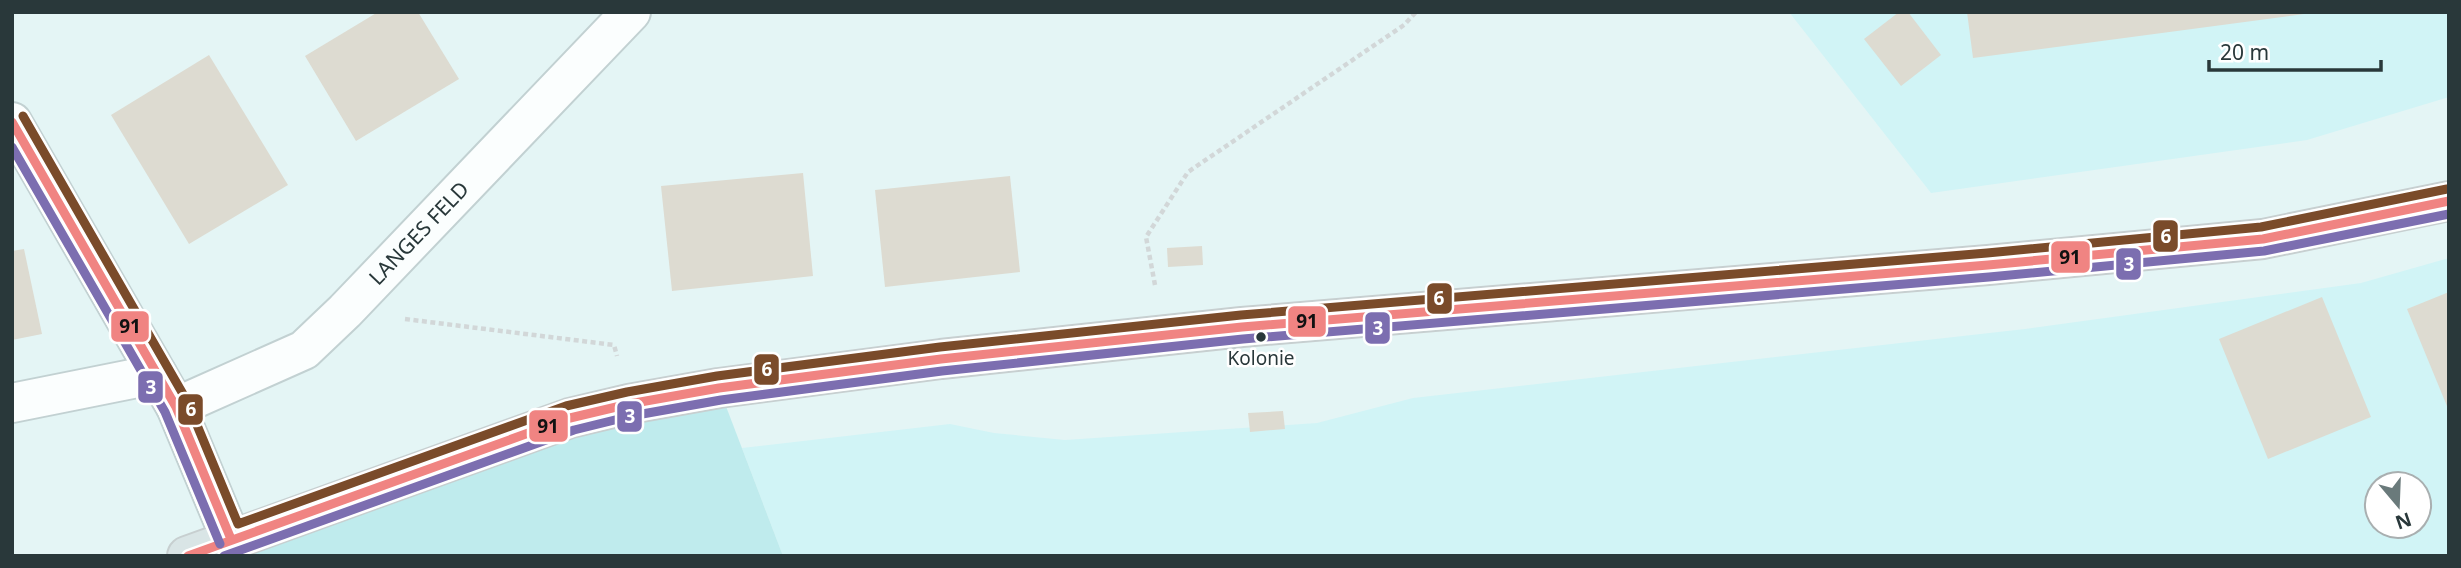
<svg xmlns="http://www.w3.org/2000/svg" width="2461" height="568" viewBox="0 0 2461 568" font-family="'Noto Sans',sans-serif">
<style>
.built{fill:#d1f4f6;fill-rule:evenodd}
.green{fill:#bfebed}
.building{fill:#dddbd1}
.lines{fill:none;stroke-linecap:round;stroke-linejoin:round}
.minor-casing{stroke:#c2d1d2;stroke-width:42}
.major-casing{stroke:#c7cfd0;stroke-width:42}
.path{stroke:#d2d7d8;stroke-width:4.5;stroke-dasharray:5 3.5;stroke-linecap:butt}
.minor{stroke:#fbfefe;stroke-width:38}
.major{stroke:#d9e5e6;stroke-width:38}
.bus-1-casing{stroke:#fff;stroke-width:14}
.bus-2-casing{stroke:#fff;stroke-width:14}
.bus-3-casing{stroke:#fff;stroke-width:14}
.bus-1{stroke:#f08482;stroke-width:9}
.bus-2{stroke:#7c6eb0;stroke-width:9}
.bus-3{stroke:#7a4b2a;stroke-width:9}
.bus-dot{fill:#29383a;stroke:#fff;stroke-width:2.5}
.labels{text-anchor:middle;stroke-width:5;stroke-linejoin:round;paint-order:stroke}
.bus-label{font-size:19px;fill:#29383a;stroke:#fff}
.street-label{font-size:21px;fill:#29383a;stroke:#fff}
.line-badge{stroke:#fff;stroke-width:2.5}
.badge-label{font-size:19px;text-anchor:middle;font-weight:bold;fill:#fff}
.pale-badge-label{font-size:19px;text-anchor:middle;font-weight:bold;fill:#111}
</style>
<rect width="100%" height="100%" fill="#e4f5f5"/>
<g class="built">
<path d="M1789,12H2449V97L2307,140L1931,193Z"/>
<path d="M2449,258V556H783L742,448L950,424L994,433L1065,440L1317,423L1413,398L2025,329L2361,283ZM2377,484H2419V526H2377Z"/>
</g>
<path class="green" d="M719,388L783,556H187Z"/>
<g class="building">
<path d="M378,12H418L459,79L356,141L305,56Z"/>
<path d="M1899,12H1908L1941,55L1901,86L1864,39Z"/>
<path d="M1967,12H2304V14L1973,58Z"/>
<path d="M209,55L288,185L189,244L111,115Z"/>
<path d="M803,173L813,276L672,291L661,186Z"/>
<path d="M1010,176L1020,272L885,287L875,190Z"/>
<path d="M1202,246L1203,265L1168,267L1167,248Z"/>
<path d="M24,249L42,334L12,340V251Z"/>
<path d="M2449,292V411L2407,309Z"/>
<path d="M2322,297L2371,417L2268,459L2219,339Z"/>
<path d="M1283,411L1285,429L1250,432L1248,413Z"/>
</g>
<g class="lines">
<g class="minor-casing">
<g id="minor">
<path d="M12,122L176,407L231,539"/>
<path d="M12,403L157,374"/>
<path id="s1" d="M176,407L304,350L345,311L631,12"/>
</g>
</g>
<g class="major-casing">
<path id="major" d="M187,556L570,418L629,404L719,388L941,359L1242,327L1988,265L2263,239L2449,201"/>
</g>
<g class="path">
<path d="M1155,285L1146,237L1188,172L1404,25L1416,12"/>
<path d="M405,319L614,345L617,356"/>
</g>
<use href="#minor" class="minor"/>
<use href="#major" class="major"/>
<g class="bus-1-casing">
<g id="bus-1">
<path d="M12,122L176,407L231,539"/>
<path d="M188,556L570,418L629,404L719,388L941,359L1242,327L1988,265L2263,239L2449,201"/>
</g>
</g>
<g class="bus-2-casing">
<g id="bus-2">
<path d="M12,147L165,412L220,544"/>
<path d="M224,556L574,430L631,416L721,400L942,371L1243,339L1989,277L2264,251L2449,214"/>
</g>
</g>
<g class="bus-3-casing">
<path id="bus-3" d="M23,116L187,401L238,524L566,406L627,392L717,376L940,347L1241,315L1987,253L2261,227L2447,189"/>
</g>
<use href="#bus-1" class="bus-1"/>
<use href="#bus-2" class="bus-2"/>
<use href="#bus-3" class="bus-3"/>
</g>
<circle class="bus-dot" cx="1261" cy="337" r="6"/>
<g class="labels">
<g class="bus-label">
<text x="1261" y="365">Kolonie</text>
</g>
<g class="street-label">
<text dy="7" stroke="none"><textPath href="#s1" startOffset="304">LANGES FELD</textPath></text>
</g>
</g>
<g class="line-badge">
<rect x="2152" y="219" width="27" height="34" rx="7" fill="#7a4b2a"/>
<rect x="2050" y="240" width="41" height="34" rx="7" fill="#f08482"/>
<rect x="2115" y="247" width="27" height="34" rx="7" fill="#7c6eb0"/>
<rect x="1426" y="282" width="27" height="33" rx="7" fill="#7a4b2a"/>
<rect x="1287" y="305" width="40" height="33" rx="7" fill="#f08482"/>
<rect x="110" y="310" width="40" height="33" rx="7" fill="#f08482"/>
<rect x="1364" y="311" width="27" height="34" rx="7" fill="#7c6eb0"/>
<rect x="753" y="353" width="27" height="33" rx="7" fill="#7a4b2a"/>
<rect x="137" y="370" width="27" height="34" rx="7" fill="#7c6eb0"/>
<rect x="177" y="393" width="27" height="33" rx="7" fill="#7a4b2a"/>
<rect x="616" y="400" width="27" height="33" rx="7" fill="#7c6eb0"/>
<rect x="528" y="409" width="41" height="34" rx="7" fill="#f08482"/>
</g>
<g class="badge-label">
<text x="2166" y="243">6</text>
<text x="2129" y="271">3</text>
<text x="1439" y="305">6</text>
<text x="1378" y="335">3</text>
<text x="767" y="376">6</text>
<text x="151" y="394">3</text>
<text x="191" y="416">6</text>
<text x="630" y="423">3</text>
</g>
<g class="pale-badge-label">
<text x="2070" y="264">91</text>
<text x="1307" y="328">91</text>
<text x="130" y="333">91</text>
<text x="548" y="433">91</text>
</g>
<rect width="2461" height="568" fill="none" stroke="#29383a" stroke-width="28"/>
<g transform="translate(2398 505) rotate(161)"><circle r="33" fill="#ffffff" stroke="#a9afb0" stroke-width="2"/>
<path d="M0-5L12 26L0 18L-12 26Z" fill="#6a7a7b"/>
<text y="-10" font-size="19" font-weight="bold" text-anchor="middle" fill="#29383a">N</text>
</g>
<path d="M2209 60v10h172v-10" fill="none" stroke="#29383a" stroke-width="3.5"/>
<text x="2220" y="60" font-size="21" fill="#29383a" stroke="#ffffff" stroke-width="5" paint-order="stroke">20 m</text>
</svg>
